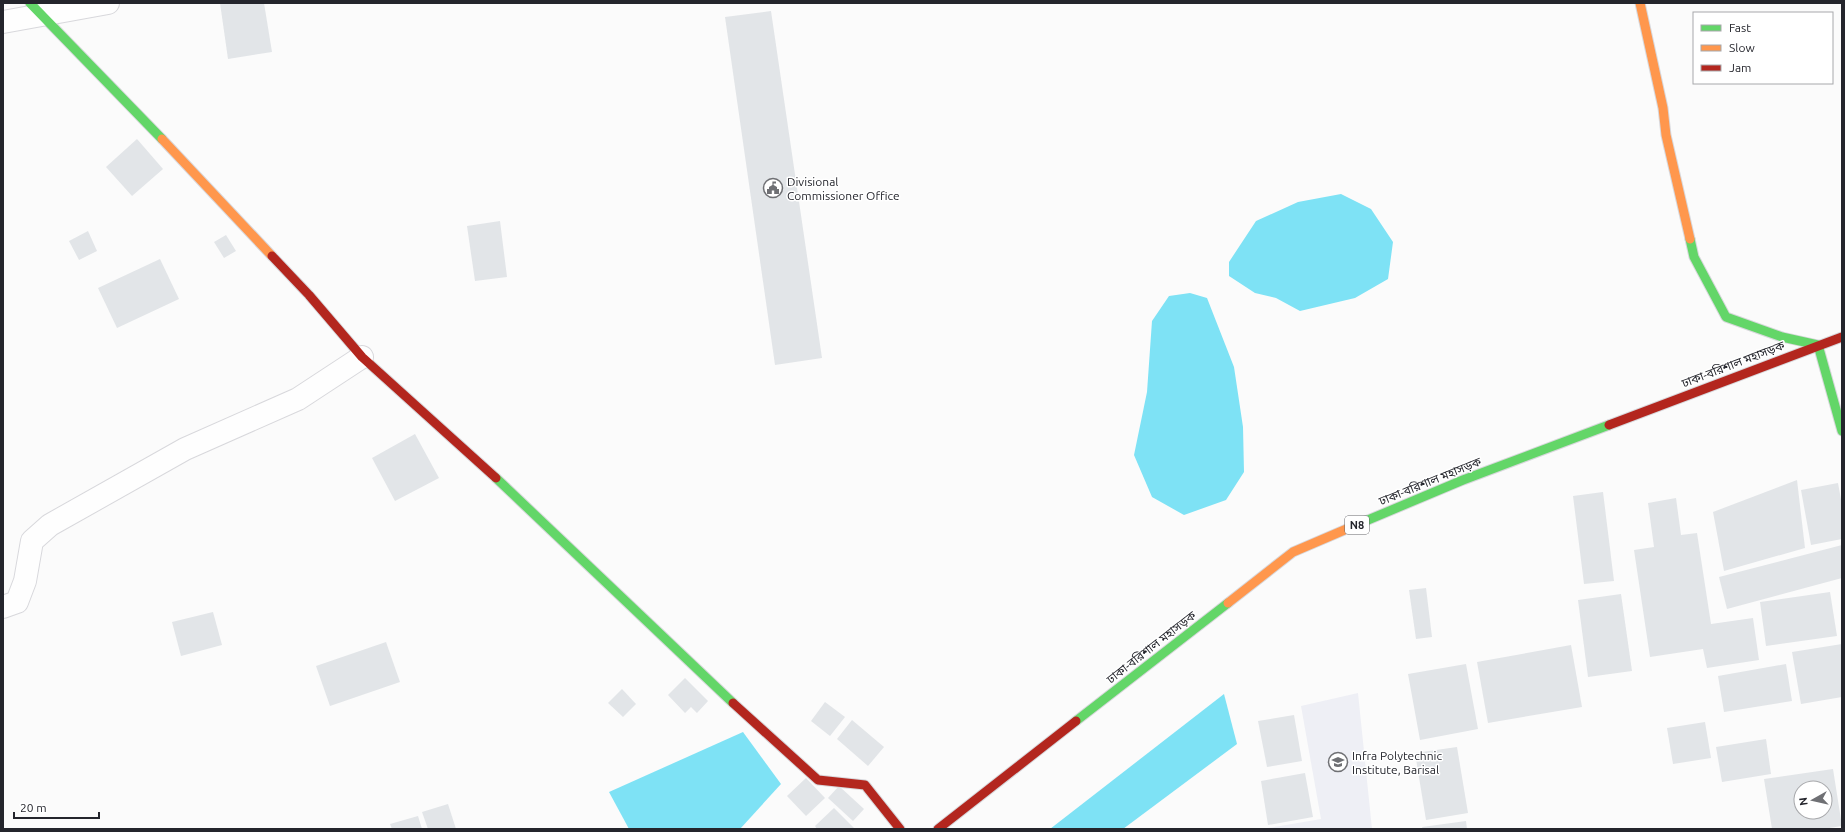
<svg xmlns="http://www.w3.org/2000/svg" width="1845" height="832" viewBox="0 0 1845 832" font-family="Ubuntu,'Noto Sans Bengali',sans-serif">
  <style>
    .built { fill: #eeeff5 }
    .water { fill: #7ee2f5 }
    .building { fill: #e2e5e8; fill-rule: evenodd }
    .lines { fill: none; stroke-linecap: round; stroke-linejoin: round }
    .street-casing { stroke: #d8d8dc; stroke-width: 24 }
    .fast-casing { stroke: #d8d8dc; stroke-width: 11 }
    .slow-casing { stroke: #d8d8dc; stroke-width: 11 }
    .jam-casing { stroke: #d8d8dc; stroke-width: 11 }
    .street { stroke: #fefefe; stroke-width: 22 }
    .fast { stroke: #63d668; stroke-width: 9 }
    .slow { stroke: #ff974d; stroke-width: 9 }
    .jam { stroke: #b3261e; stroke-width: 9 }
    .labels { text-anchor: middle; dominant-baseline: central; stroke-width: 3; stroke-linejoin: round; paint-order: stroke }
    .shield { fill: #fff; stroke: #66666b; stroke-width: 1 }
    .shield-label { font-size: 11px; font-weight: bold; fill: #24252c }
    .poi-label { font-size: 12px; fill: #24252c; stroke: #fff; text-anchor: start }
    .street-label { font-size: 12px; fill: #24252c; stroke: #fff }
  </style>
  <rect width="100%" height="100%" fill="#fbfbfb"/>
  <polygon class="built" points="1358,693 1372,829 1262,829 1321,819 1301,706"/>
  <g class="water">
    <polygon points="1341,194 1371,209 1393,242 1388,279 1355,298 1300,311 1276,298 1255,293 1229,276 1229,262 1256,221 1298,202"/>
    <polygon points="1190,293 1207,298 1234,367 1243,427 1244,472 1226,500 1184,515 1152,497 1134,455 1147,392 1152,321 1169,296"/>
    <polygon points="1224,694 1237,744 1123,829 1050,829"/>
    <polygon points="743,732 781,784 740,829 629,829 609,792"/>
  </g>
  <g class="building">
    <polygon points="220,3 264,3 272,52 228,59"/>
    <polygon points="771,11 822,358 775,365 725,17"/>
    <polygon points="137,139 163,169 132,196 106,167"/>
    <polygon points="500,221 507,277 475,281 467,226"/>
    <polygon points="88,231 97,251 79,260 69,241"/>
    <polygon points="226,235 236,251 224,258 214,242"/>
    <polygon points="160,259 179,299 117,328 98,288"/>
    <polygon points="415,434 439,478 395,501 372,458"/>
    <polygon points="1797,480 1805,548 1724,571 1713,512"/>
    <polygon points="1838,483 1842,505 1842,539 1811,545 1801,490"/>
    <polygon points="1603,492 1614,581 1584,584 1573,496"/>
    <polygon points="1676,498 1681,535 1697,533 1711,624 1753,618 1759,660 1707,668 1703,649 1650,657 1634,550 1654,547 1648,503"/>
    <polygon points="1842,545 1842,578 1727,609 1719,577"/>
    <polygon points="1426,588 1432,637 1416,639 1409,590"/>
    <polygon points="1830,592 1837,636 1766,646 1760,602"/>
    <polygon points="1621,594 1632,671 1588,677 1578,600"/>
    <polygon points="213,612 222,645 181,656 172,622"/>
    <polygon points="386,642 400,682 330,706 316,666"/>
    <polygon points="1842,644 1842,697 1801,704 1792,652"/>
    <polygon points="1571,645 1582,707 1488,723 1477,662"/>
    <polygon points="1466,664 1478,729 1420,740 1408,674"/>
    <polygon points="1786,664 1792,701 1724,712 1718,676"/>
    <polygon points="685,678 708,701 697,713 691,707 685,713 668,695"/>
    <polygon points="622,689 636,704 623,717 608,703"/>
    <polygon points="825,702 845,717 830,736 811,721"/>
    <polygon points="1294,715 1302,761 1267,767 1258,721"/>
    <polygon points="852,720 884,747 868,766 837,739"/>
    <polygon points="1705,722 1711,758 1673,764 1667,728"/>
    <polygon points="1766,739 1771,774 1722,782 1716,747"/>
    <polygon points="1457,747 1468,813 1426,820 1415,753"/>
    <path d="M 1833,769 L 1842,826 L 1823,829 L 1772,829 L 1764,779 ZM 1801,788 L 1825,788 L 1825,812 L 1801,812 Z"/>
    <polygon points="1305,773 1313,817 1268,825 1261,781"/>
    <polygon points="806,778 825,798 806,816 787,796"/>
    <polygon points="839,786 864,809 853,821 828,798"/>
    <polygon points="448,804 456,829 428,829 422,812"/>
    <polygon points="834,808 855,829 817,829 815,826"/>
    <polygon points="418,816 422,829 392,829 390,824"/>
    <polygon points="1466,821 1467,829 1423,829 1422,827"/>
  </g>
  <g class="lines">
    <defs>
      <g id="street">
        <polyline points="3,22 108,3"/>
        <polyline points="3,607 17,602 25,581 32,541 50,525 185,449 298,399 362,357"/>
      </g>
      <g id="fast">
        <polyline points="30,3 162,139"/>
        <polyline points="1690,239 1694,257 1726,317 1782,337 1818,345 1842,431"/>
        <polyline points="496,478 733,703"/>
        <polyline points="1356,525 1463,480 1609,425"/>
        <polyline points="1076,721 1228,603"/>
      </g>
      <g id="slow">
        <polyline points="1640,3 1663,108 1666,135 1690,239"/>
        <polyline points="162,139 272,256"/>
        <polyline points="1228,603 1293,552 1356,525"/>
      </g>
      <g id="jam">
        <polyline points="272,256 309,295 362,357 496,478"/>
        <polyline points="1609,425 1842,337"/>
        <polyline points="733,703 818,780 865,785 900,829"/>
        <polyline points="938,829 1076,721"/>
      </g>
    </defs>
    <use href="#street" class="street-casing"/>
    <use href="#fast" class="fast-casing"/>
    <use href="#slow" class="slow-casing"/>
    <use href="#jam" class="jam-casing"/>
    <use href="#street" class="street"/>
    <use href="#fast" class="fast"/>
    <use href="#slow" class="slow"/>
    <use href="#jam" class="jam"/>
  </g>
  <defs>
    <symbol id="civic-ring" viewBox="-11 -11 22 22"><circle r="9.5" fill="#fff" stroke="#6f7074" stroke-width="1.5"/><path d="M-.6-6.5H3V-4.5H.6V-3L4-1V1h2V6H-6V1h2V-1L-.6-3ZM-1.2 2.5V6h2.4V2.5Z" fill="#6f7074"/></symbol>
    <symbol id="university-ring" viewBox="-11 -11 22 22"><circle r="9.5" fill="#fff" stroke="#6f7074" stroke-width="1.5"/><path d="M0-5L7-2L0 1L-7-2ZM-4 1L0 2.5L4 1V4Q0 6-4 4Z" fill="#6f7074"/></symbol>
  </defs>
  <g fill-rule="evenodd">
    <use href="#civic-ring" x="762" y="177" width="22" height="22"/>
    <use href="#university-ring" x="1327" y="751" width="22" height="22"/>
  </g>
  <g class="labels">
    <rect class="shield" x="1345" y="516" width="24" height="18" rx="3"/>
    <g class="shield-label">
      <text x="1357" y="525">N8</text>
    </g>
    <g class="poi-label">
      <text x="787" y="181">Divisional<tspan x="787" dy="14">Commissioner Office</tspan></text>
      <text x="1352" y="755">Infra Polytechnic<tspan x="1352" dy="14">Institute, Barisal</tspan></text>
    </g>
    <g class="street-label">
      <text transform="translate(1733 364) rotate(-21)">ঢাকা-বরিশাল মহাসড়ক</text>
      <text transform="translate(1430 481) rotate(-22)">ঢাকা-বরিশাল মহাসড়ক</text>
      <text transform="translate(1151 647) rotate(-38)">ঢাকা-বরিশাল মহাসড়ক</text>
    </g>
  </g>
  <rect width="1845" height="832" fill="none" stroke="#24252c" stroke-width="8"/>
  <rect x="1693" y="12" width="140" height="72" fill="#ffffff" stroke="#a7a8ab"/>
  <rect x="1701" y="25" width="20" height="6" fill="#63d668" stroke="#a7a8ab"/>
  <text x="1729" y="32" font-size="12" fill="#24252c">Fast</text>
  <rect x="1701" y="45" width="20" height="6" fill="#ff974d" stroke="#a7a8ab"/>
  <text x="1729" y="52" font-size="12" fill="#24252c">Slow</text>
  <rect x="1701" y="65" width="20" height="6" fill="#b3261e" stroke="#a7a8ab"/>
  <text x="1729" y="72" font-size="12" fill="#24252c">Jam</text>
  <g transform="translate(1813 800) rotate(262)"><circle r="19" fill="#ffffff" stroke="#a7a8ab"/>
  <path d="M0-3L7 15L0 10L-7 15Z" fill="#6f7074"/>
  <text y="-6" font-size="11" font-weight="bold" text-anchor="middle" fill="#24252c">N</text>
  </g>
  <path d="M14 812v6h85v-6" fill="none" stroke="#24252c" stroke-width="2"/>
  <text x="20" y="812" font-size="12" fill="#24252c" stroke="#ffffff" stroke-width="3" paint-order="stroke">20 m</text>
</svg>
